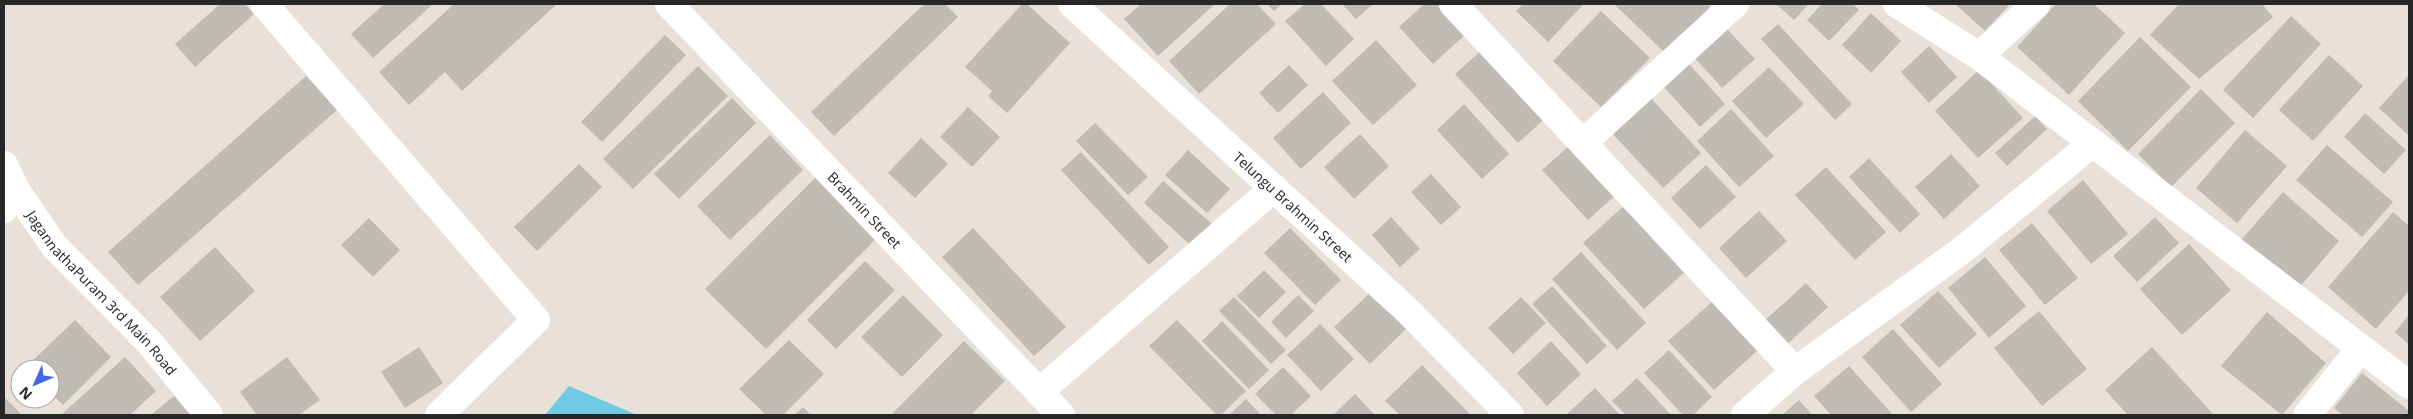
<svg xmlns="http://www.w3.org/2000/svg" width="2413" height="419" viewBox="0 0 2413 419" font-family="'Open Sans',sans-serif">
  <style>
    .water { fill: #70cae6 }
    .building { fill: #c1bbb5 }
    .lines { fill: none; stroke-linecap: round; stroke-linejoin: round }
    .street { stroke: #fff; stroke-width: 28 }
    .secondary { stroke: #fff; stroke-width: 28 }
    .labels { text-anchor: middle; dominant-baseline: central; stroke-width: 5; stroke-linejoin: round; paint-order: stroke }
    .street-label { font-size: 14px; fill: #272727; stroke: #fff }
  </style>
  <rect width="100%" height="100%" fill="#e9e1d8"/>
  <polygon class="water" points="569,386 637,415 545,415"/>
  <g class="building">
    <polygon points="220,4 245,4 254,14 195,67 175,44"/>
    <polygon points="384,4 433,4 373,58 351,34"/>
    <polygon points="454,4 557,4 462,91 445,72 409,105 379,72"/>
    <polygon points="924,4 945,4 958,17 834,136 811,112"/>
    <polygon points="1022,4 1027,4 1070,43 1007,113 988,96 992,91 965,67"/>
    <polygon points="1141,4 1215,4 1158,56 1124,19"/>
    <polygon points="1230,4 1257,4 1276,24 1199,94 1169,61"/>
    <polygon points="1267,4 1282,4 1274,11"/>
    <polygon points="1305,4 1321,4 1354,39 1326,66 1285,21"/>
    <polygon points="1342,4 1373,4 1356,19"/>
    <polygon points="1424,4 1438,4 1466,34 1433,64 1399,27"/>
    <polygon points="1523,4 1584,4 1548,42 1516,11"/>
    <polygon points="1614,4 1706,4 1710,7 1665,53"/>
    <polygon points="1776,4 1809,4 1794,20"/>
    <polygon points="1822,4 1853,4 1859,10 1829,41 1807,20"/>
    <polygon points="1955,4 2010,4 1985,31"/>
    <polygon points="2056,4 2094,4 2125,33 2069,95 2017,47"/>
    <polygon points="2179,4 2262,4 2273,17 2199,79 2150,35"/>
    <polygon points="1601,11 1650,58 1601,107 1553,61"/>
    <polygon points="1871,13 1901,41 1871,73 1842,45"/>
    <polygon points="2291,16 2321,44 2253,118 2223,90"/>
    <polygon points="1778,24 1852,104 1835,120 1761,39"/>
    <polygon points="1725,27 1755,59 1722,88 1693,56"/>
    <polygon points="665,35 686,55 602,142 581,122"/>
    <polygon points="2140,37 2191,87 2128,151 2078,101"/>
    <polygon points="1376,40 1417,85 1373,125 1332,81"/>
    <polygon points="1929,46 1957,77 1929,103 1901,72"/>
    <polygon points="1485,47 1548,116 1518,143 1455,74"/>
    <polygon points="2329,55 2363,86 2313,141 2279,110"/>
    <polygon points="1689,64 1725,104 1700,127 1664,87"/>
    <polygon points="1289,65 1308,85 1278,113 1259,93"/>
    <polygon points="698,66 728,96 633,189 603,159"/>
    <polygon points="1769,67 1804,104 1766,138 1732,101"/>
    <polygon points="1979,70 2023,118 1978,158 1935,111"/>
    <polygon points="2409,75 2409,134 2408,135 2379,108"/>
    <polygon points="306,76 337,110 138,285 108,252"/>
    <polygon points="2201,89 2235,123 2171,187 2138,154"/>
    <polygon points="1323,92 1351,123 1301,169 1273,138"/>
    <polygon points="1649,96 1701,153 1663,188 1610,131"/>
    <polygon points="732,98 756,123 679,199 654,174"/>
    <polygon points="1464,104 1509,154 1482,179 1437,130"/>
    <polygon points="968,107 1000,137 972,167 940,137"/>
    <polygon points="1731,109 1774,156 1739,187 1697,141"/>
    <polygon points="2365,113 2406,150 2384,174 2344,137"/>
    <polygon points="2035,116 2047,129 2007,166 1995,153"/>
    <polygon points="1095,123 1148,177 1128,195 1076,141"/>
    <polygon points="2245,130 2287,166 2237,223 2196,188"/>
    <polygon points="1360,134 1389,166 1354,199 1324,167"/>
    <polygon points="770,135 803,170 730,240 697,206"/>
    <polygon points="921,138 948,164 915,198 888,173"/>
    <polygon points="1576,140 1621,190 1588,220 1542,170"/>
    <polygon points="2327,145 2393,202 2362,237 2296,180"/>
    <polygon points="1188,150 1230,189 1207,213 1165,175"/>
    <polygon points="1081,152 1169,247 1149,265 1061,170"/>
    <polygon points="1951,154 1980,186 1944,219 1915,187"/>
    <polygon points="1869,158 1920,214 1900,233 1849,177"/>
    <polygon points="579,164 602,187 537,251 514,227"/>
    <polygon points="1706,165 1736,197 1700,229 1671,198"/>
    <polygon points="1826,167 1886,232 1855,260 1795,195"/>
    <polygon points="1431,174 1461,207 1441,225 1411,192"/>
    <polygon points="817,176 878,237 766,349 705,289"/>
    <polygon points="2083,180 2128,234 2091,264 2047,211"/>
    <polygon points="1163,181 1214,226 1194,248 1144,203"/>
    <polygon points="2283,192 2339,241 2298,289 2241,240"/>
    <polygon points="1628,202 1689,268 1644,309 1583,243"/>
    <polygon points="1759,211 1787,241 1746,278 1719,248"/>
    <polygon points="2393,212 2409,226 2409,291 2376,329 2328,287"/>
    <polygon points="1391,217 1420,249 1400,267 1372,235"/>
    <polygon points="2155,217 2179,243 2137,282 2113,256"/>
    <polygon points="369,218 400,250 373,277 341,245"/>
    <polygon points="2032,223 2078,278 2045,305 1999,250"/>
    <polygon points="973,228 1066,327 1034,356 942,257"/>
    <polygon points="1290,228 1341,280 1315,305 1264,253"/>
    <polygon points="2189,244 2231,290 2182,335 2140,289"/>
    <polygon points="215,247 255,291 200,341 160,297"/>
    <polygon points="1581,252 1646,323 1617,350 1552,279"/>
    <polygon points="1985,257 2026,306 1989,338 1948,288"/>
    <polygon points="865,261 895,290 836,349 807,320"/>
    <polygon points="1264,270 1286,292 1259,318 1237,296"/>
    <polygon points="1806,283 1828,307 1785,346 1763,322"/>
    <polygon points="1552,286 1607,346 1587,364 1532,304"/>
    <polygon points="1938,291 1977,334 1939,368 1900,325"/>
    <polygon points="1371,292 1406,329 1370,364 1334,327"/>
    <polygon points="903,295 943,335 902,377 861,337"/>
    <polygon points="1298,295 1314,311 1286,338 1271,322"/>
    <polygon points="1234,297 1286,350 1271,364 1219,311"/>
    <polygon points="1521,297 1546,323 1513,354 1488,328"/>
    <polygon points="1713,301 1758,350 1714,390 1668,341"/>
    <polygon points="2039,311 2087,369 2042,406 1994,348"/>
    <polygon points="2267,312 2326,363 2282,415 2221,366"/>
    <polygon points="2409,315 2409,345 2395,332"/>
    <polygon points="75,320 111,357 63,405 50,392 50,369 26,367"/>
    <polygon points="1177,320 1246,391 1221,415 1217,415 1149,346"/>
    <polygon points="1222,321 1269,370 1249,389 1202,341"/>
    <polygon points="1320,324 1354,359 1321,391 1287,355"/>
    <polygon points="1893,329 1942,384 1911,412 1862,357"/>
    <polygon points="789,340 824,374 783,415 766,415 739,389"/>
    <polygon points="964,341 1005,381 971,415 891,415"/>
    <polygon points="1551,341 1581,374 1547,406 1517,373"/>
    <polygon points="419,347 443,383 405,408 381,372"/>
    <polygon points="2152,347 2214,415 2128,415 2105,390"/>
    <polygon points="1669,350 1712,397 1693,415 1683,415 1644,373"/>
    <polygon points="125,357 156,391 130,415 61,415"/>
    <polygon points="287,357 320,400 299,415 257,415 240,392"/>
    <polygon points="1422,365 1469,413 1467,415 1400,415 1385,401"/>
    <polygon points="1849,366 1893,415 1831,415 1814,396"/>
    <polygon points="1283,367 1311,396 1291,415 1276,415 1255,394"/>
    <polygon points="2362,373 2409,411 2409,415 2343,415 2334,408"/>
    <polygon points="1637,378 1671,415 1626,415 1612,401"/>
    <polygon points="1595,388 1620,415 1566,415"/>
    <polygon points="1355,394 1375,415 1333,415"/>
    <polygon points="174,396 190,415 151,415"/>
    <polygon points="4,397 22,415 4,415"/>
    <polygon points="1246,399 1261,415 1229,415"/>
    <polygon points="1799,400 1812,415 1782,415"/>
    <polygon points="803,407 811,415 794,415"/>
  </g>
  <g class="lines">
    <g class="street">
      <polyline points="264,4 536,320 439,415"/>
      <path id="s1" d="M 669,4 L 1061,415"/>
      <path id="s2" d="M 1072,4 L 1409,312 L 1510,415"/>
      <polyline points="1453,4 1795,371"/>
      <polyline points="1897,4 1979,56 2409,385"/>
      <polyline points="1979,56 2036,4"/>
      <polyline points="1584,142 1735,4"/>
      <polyline points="4,209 16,190"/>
      <polyline points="1039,392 1274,188"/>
      <polyline points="1745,415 1795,371 1961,251 2093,143"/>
      <polyline points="2307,415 2360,349"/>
    </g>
    <path class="secondary" id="s3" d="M 4,165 L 16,190 L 54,246 L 149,342 L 209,415"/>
  </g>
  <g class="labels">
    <g class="street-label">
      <text stroke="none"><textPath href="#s2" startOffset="300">Telungu Brahmin Street</textPath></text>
      <text stroke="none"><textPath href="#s1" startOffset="284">Brahmin Street</textPath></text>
      <text stroke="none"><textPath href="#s3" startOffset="162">JagannathaPuram 3rd Main Road</textPath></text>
    </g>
  </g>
  <rect width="2413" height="419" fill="none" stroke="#272727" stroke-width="10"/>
  <g transform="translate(35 384) rotate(225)"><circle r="24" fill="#ffffff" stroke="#a9a9a9"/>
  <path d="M0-4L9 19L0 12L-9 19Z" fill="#4066ee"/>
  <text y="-8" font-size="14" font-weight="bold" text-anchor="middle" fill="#272727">N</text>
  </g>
</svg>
